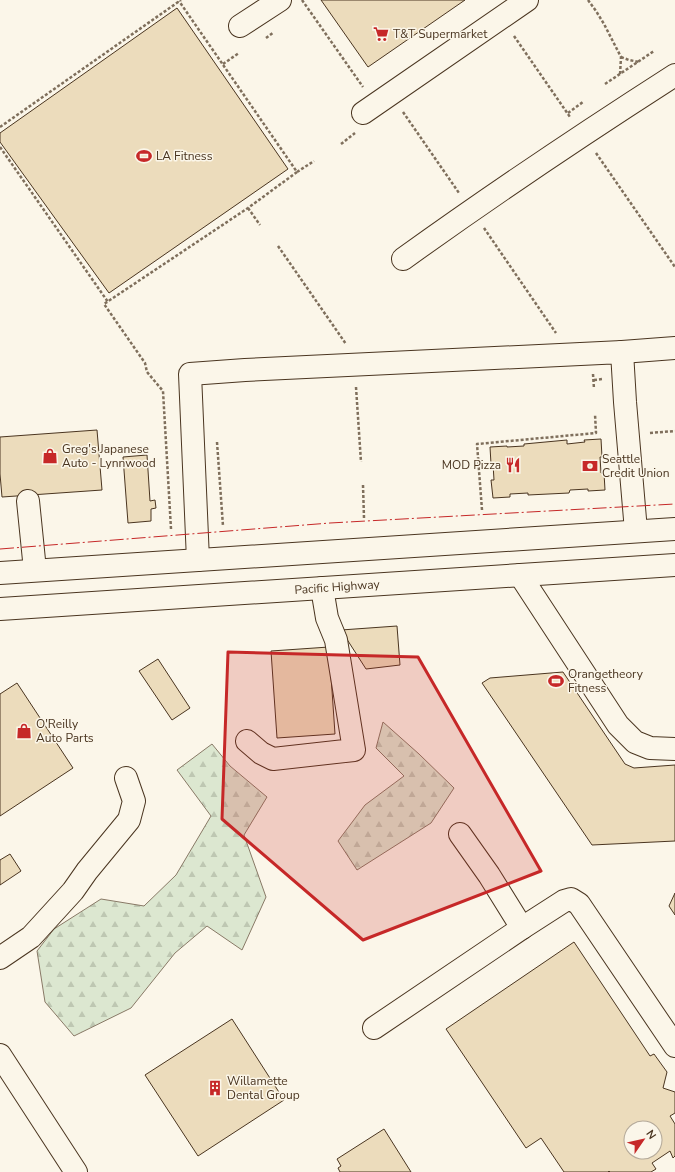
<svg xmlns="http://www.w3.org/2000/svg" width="675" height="1172" viewBox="0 0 675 1172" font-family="'Nunito Sans',sans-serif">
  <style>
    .forest { fill: url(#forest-firs); stroke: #887966 }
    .building { fill: #ecdcbc; stroke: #4a3520; fill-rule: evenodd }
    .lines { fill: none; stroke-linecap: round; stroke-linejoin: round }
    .minor-casing { stroke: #4a3520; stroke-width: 24 }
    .highway-casing { stroke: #4a3520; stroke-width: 24 }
    .path { stroke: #7f6f5c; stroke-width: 2.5; stroke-dasharray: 3 2; stroke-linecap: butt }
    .minor { stroke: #fbf6e9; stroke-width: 22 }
    .highway { stroke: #fbf6e9; stroke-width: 22 }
    .power { stroke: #c62828; stroke-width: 1; stroke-dasharray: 14 3 2 3; stroke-linecap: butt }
    .marked { fill: #c62828; fill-opacity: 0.2; stroke: #c62828; stroke-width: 3; stroke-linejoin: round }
    .labels { text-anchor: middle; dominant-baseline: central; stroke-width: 3; stroke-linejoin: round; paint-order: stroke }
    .poi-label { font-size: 12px; fill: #4a3520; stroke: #fbf6e9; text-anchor: start }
    .street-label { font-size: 12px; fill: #4a3520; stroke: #fbf6e9 }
  </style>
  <defs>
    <pattern id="forest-firs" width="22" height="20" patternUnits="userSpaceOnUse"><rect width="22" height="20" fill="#dce7d0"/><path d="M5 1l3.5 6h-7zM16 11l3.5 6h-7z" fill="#bec7b2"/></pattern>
  </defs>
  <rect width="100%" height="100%" fill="#fbf6e9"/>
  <g class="forest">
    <polygon points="383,722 419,754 454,788 431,823 357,870 338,841 365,805 404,776 376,748"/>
    <polygon points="212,744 230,766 267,797 244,835 266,897 242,950 207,926 175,953 131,1008 74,1036 45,1002 37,951 54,929 101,899 144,906 176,875 211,816 177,770"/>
  </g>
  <g class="building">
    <polygon points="321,0 465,0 368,67"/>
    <polygon points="177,8 288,169 109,293 0,142 0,133"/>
    <polygon points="97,430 102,490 2,497 0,474 0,437"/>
    <polygon points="601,439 602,457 600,457 601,473 604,473 605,490 588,491 588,489 570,490 569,493 528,495 528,493 510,494 510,497 493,498 491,480 494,480 493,464 491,464 490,447 507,446 507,447 524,446 524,444 567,440 567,444 585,442 584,440"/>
    <polygon points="147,455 150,501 155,500 156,508 151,509 151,521 128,523 123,457"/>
    <polygon points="397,626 400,665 366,669 341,630"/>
    <polygon points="329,647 335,734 277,738 271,651"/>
    <polygon points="158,659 190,708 172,720 139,671"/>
    <polygon points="563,672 625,764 634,768 675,765 675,841 592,845 482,683 490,678"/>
    <polygon points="17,683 73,768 0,816 0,694"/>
    <polygon points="10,854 21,871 0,885 0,860"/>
    <polygon points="675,893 675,915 669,906"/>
    <path d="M 574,942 L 650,1056 L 654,1054 L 667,1072 L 663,1088 L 675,1092 L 675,1113 L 670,1116 L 675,1124 L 675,1156 L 673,1158 L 670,1151 L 652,1163 L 656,1169 L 651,1172 L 610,1172 L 609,1171 L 608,1172 L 564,1172 L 541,1138 L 526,1148 L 446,1029 ZM 631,1128 L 655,1128 L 655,1152 L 631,1152 Z"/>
    <polygon points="232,1019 284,1100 198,1156 145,1075"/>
    <polygon points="384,1129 411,1172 340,1172 338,1168 341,1166 337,1159"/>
  </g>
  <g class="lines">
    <defs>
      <g id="minor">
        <polyline points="240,26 280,0"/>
        <polyline points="363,113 527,0"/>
        <path d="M 403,259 C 492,195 583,134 675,75"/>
        <polyline points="622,352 675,348"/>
        <polyline points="28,501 35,570"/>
        <polyline points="198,560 190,374 245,370 622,352 625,402 636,531"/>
        <polyline points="520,575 618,725 635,742 650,748 675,749"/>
        <polyline points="247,741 261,753 273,759 354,750 336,640 327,618 322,588"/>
        <polyline points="460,834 489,875 522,928"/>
        <polyline points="0,958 31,937 73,891 87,871 129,820 134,801 126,778"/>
        <polyline points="374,1028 522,928 564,901 571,899 579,904 675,1046"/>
        <polyline points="0,1055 76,1172"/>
      </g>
      <g id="highway">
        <polyline points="0,573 675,529"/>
        <polyline points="0,609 675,565"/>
      </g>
    </defs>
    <use href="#minor" class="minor-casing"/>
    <use href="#highway" class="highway-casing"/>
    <g class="path">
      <polyline points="302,0 363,87"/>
      <polyline points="588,0 596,11 604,24 621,57 620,75"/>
      <polyline points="514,36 570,117"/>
      <polyline points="266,38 274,32"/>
      <polyline points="621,57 629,60 639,62"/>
      <polyline points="223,64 239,53"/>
      <polyline points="605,84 654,51"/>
      <polyline points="403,112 459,193"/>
      <polyline points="568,113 583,102"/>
      <polyline points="0,127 181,0"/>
      <polyline points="341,144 355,133"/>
      <polyline points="0,147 108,302"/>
      <polyline points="596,153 675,267"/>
      <polyline points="297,172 314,161"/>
      <polyline points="248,208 260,225"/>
      <polyline points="484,228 556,333"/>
      <polyline points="278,246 346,344"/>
      <polyline points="593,374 594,389"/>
      <polyline points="594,380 603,379"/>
      <polyline points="356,387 361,462"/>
      <polyline points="650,433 675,431"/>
      <polyline points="217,442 223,526"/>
      <polyline points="363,485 364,518"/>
      <polyline points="482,510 477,444 596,433 595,414"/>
      <polyline points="171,529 163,391 147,372 145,363 104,304 248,208 297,172 179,1"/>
    </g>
    <use href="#minor" class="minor"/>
    <use href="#highway" class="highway"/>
    <polyline class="power" points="0,549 330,523 675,504"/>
  </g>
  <path class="marked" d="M 228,652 L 418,657 L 541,871 L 363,940 L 222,819 Z"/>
  <defs>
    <symbol id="supermarket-bare" viewBox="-9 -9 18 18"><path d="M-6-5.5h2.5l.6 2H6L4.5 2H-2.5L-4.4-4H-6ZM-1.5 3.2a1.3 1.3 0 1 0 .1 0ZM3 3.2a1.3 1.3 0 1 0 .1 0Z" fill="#c62828" stroke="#fbf6e9" stroke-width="2.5" paint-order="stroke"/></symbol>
    <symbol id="stadium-bare" viewBox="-9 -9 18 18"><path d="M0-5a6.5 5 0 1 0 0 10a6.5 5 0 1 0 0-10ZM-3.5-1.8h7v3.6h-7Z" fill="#c62828" stroke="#fbf6e9" stroke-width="2.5" paint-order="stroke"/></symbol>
    <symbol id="shop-bare" viewBox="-9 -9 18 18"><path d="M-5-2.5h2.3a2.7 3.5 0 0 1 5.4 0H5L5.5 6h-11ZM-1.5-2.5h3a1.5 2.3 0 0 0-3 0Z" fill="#c62828" stroke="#fbf6e9" stroke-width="2.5" paint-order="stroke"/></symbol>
    <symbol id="restaurant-bare" viewBox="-9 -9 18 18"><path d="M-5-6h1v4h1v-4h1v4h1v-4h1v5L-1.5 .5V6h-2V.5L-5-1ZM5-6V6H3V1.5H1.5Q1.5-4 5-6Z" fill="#c62828" stroke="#fbf6e9" stroke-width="2.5" paint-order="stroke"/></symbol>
    <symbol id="bank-bare" viewBox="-9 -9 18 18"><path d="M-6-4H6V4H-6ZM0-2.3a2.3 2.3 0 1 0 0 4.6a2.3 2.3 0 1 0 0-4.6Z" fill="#c62828" stroke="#fbf6e9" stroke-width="2.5" paint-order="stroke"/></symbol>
    <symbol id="building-bare" viewBox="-9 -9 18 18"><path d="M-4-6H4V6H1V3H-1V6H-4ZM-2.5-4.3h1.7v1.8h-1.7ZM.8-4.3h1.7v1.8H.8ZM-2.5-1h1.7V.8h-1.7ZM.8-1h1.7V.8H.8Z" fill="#c62828" stroke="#fbf6e9" stroke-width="2.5" paint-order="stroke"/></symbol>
  </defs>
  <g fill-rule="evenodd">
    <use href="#supermarket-bare" x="370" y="23" width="22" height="22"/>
    <use href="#stadium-bare" x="133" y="145" width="22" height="22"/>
    <use href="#shop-bare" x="39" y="445" width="22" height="22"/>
    <use href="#restaurant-bare" x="502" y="454" width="22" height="22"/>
    <use href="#bank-bare" x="579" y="455" width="22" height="22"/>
    <use href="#stadium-bare" x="545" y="670" width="22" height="22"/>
    <use href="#shop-bare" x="13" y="720" width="22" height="22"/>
    <use href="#building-bare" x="204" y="1077" width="22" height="22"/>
  </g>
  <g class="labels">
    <g class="poi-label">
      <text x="393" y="34">T&amp;T Supermarket</text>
      <text x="156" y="156">LA Fitness</text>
      <text x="62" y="449">Greg's Japanese<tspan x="62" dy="14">Auto - Lynnwood</tspan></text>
      <text x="602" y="459">Seattle<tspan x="602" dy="14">Credit Union</tspan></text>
      <text x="501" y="465" text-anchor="end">MOD Pizza</text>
      <text x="568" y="674">Orangetheory<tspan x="568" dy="14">Fitness</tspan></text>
      <text x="36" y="724">O'Reilly<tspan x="36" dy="14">Auto Parts</tspan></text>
      <text x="227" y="1081">Willamette<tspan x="227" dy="14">Dental Group</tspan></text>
    </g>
    <g class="street-label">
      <text transform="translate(337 587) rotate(-4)">Pacific Highway</text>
    </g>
  </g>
  <g transform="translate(643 1140) rotate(56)"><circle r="19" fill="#fbf6e9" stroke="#b4a999"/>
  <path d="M0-3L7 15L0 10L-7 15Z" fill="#c62828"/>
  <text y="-6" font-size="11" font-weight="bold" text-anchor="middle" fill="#4a3520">N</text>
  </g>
</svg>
